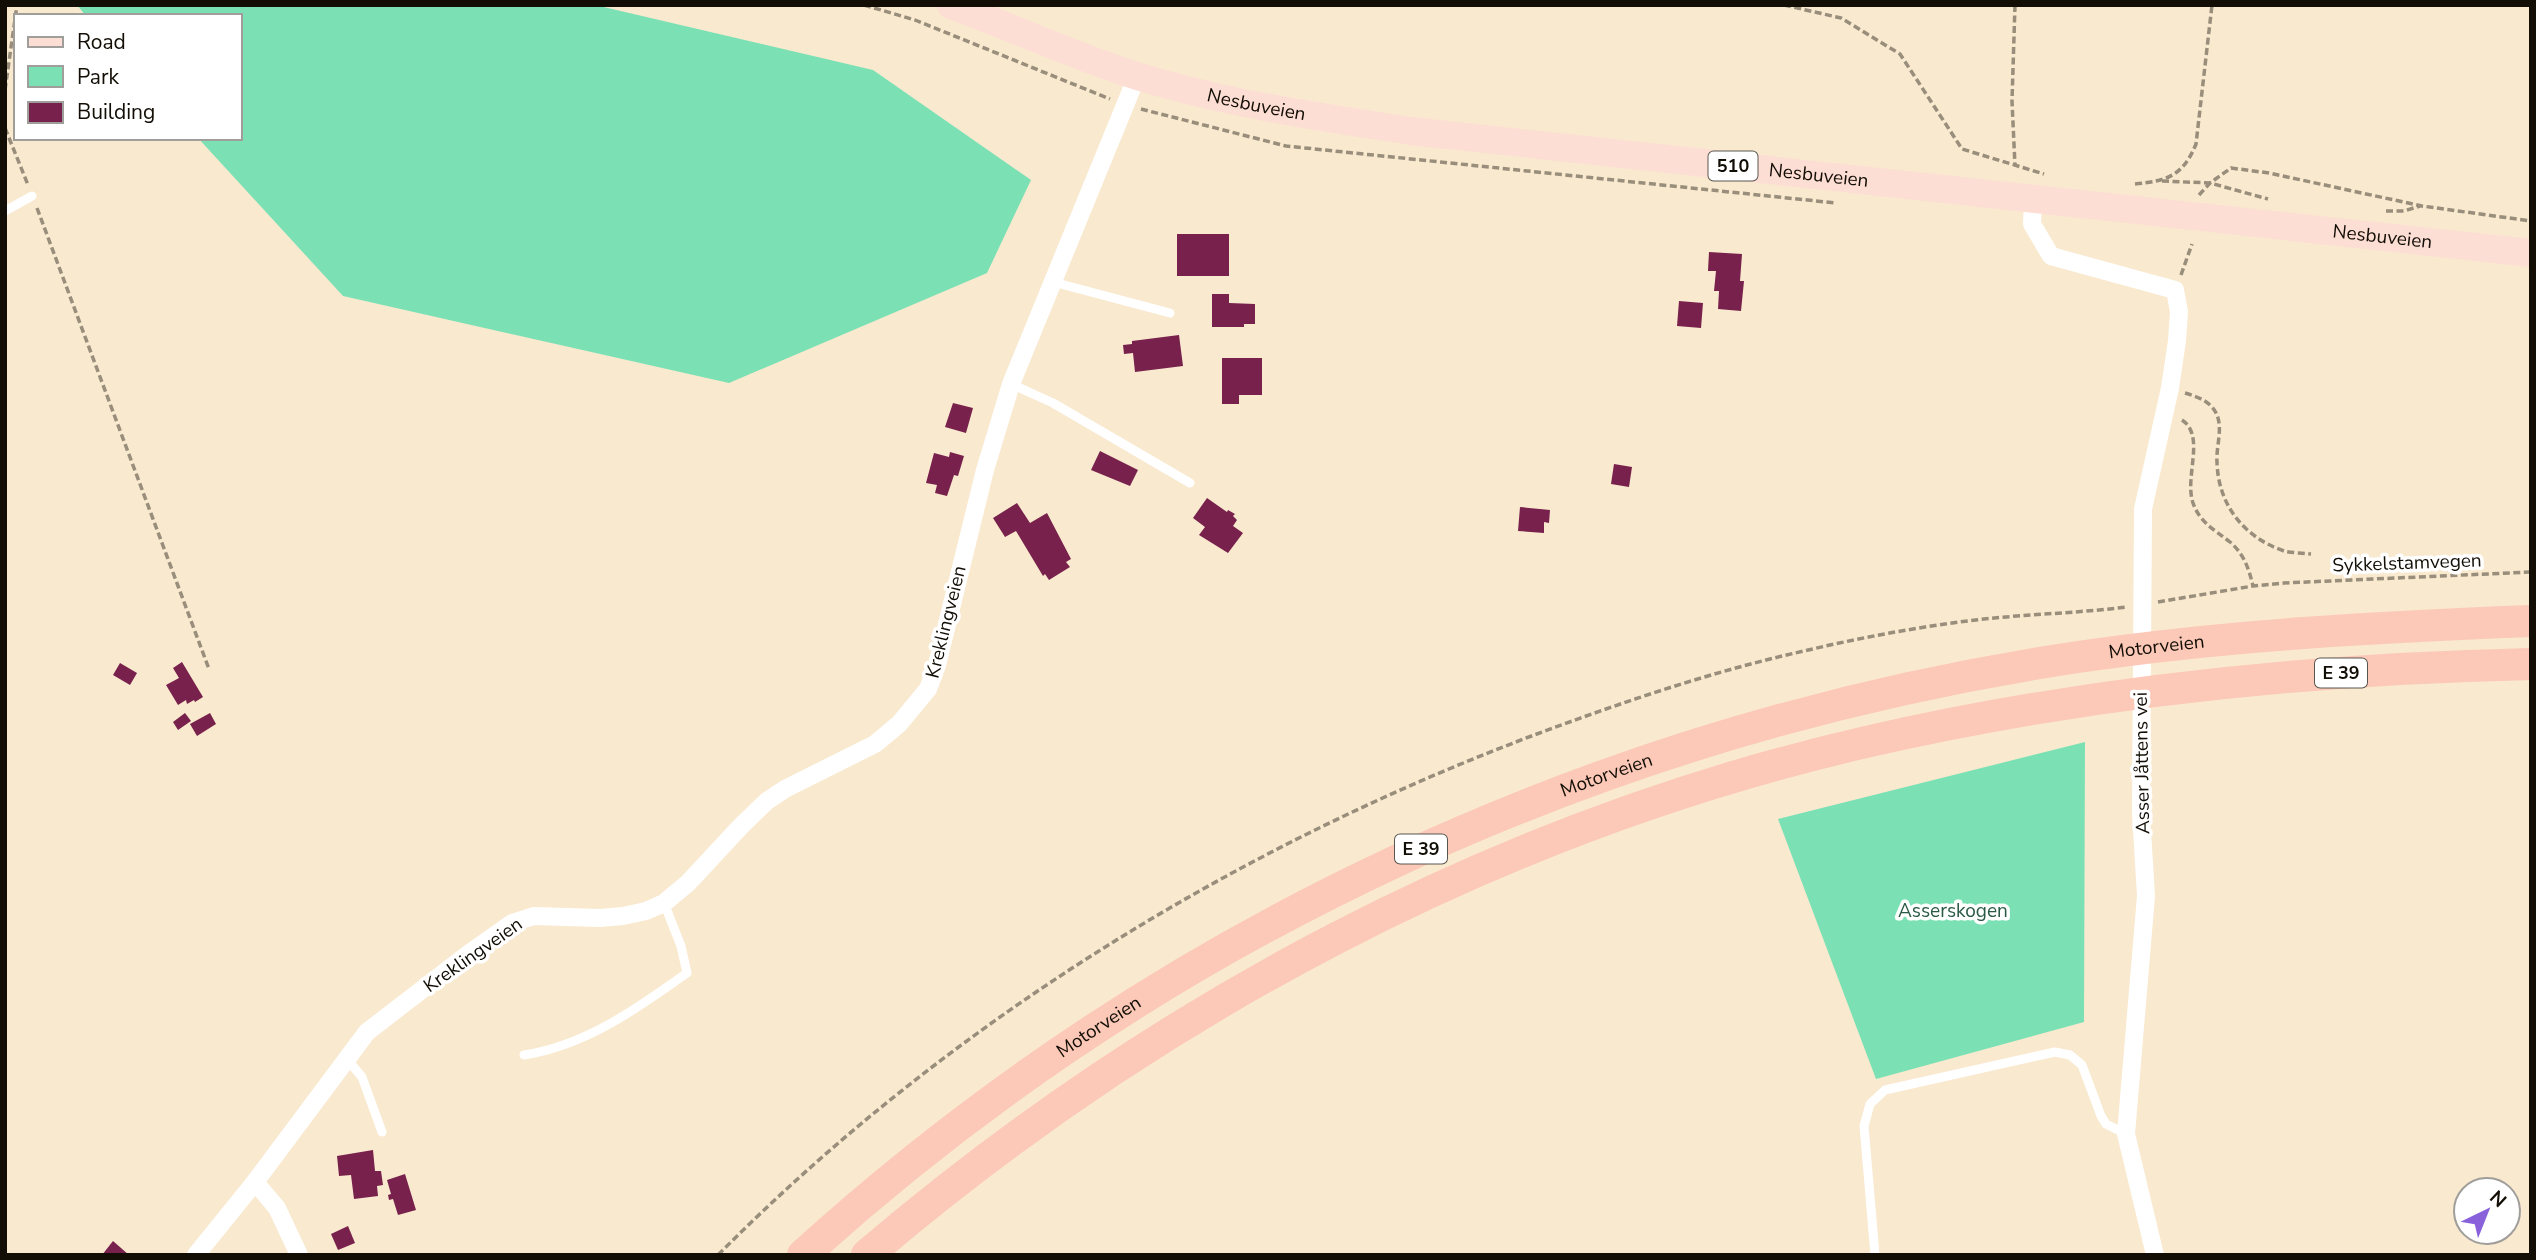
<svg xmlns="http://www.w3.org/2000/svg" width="2536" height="1260" viewBox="0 0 2536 1260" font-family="'Nunito Sans',sans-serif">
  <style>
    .green { fill: #7be1b5 }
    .building { fill: #78214c }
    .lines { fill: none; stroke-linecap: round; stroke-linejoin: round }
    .path { stroke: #998e7b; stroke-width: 3.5; stroke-dasharray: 7 3.5; stroke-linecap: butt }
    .lane { stroke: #fff; stroke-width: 9 }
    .street { stroke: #fff; stroke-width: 18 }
    .primary { stroke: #fdded4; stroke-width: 28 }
    .highway { stroke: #fcc8b7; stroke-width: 32 }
    .labels { text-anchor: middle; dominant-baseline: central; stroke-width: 7; stroke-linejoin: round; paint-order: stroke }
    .shield { fill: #fff; stroke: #595650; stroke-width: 2 }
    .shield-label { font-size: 18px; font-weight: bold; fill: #120d05 }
    .street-label { font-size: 19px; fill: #120d05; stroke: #fff }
    .park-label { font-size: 19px; fill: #2a5a46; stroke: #fff }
  </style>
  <rect width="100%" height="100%" fill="#f9e9cf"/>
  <g class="green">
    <polygon points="77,5 595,5 873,70 1031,180 987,273 729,383 343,296 198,138 240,138 240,16 86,16"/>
    <polygon points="2085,742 2084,1022 1876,1079 1778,819"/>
  </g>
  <g class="building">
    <rect x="1177" y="234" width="52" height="42"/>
    <polygon points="1709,252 1742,254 1740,281 1744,281 1741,311 1718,309 1719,291 1714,291 1716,271 1708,271"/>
    <polygon points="1212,294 1229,294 1229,303 1255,304 1255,324 1244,324 1244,327 1212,327"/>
    <polygon points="1679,301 1703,303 1701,328 1677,326"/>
    <polygon points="1179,335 1183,366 1135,372 1133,353 1124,354 1123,345 1132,344 1132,341"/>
    <polygon points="1222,358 1262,358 1262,395 1239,395 1239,404 1222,404"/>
    <polygon points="953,403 973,408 966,433 945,427"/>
    <polygon points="1100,451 1138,470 1130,486 1091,470"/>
    <polygon points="950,452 964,456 958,476 954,475 947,496 935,493 937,485 926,483 934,453 949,457"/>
    <polygon points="1614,464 1632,467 1629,487 1611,484"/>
    <polygon points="1207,498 1227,512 1228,510 1235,514 1233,516 1237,520 1233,526 1243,533 1228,553 1199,535 1205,527 1193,518"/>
    <polygon points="1017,503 1030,523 1047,513 1071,559 1066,562 1070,567 1049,580 1045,574 1043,576 1016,531 1005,537 993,518"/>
    <polygon points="1520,507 1550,510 1549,523 1544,522 1544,533 1518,531"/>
    <polygon points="182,662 203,697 195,702 194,700 187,704 186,700 178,705 166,685 179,678 173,668"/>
    <polygon points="120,663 137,673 130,685 113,675"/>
    <polygon points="185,713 191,721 178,730 173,722"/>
    <polygon points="210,713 216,724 197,736 190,724"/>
    <polygon points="373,1150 375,1171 381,1171 383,1185 377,1186 378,1196 354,1199 351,1175 339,1176 337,1156"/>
    <polygon points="405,1174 416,1210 398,1215 393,1199 389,1200 388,1195 391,1194 387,1180"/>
    <polygon points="348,1226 355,1243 338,1250 331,1234"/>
    <polygon points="113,1241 129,1255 102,1255"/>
  </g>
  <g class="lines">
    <g class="path">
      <polyline points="864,5 915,20 1110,99"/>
      <polyline points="1784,5 1841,18 1900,54 1962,149 2044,174"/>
      <polyline points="2015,5 2012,101 2015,166"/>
      <polyline points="5,90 17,5"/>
      <polyline points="1141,109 1286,146 1836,203"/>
      <polyline points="5,128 28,185"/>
      <polyline points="2162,181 2210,183 2268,199"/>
      <path d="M 2135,184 C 2167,181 2183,176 2196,144 L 2212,5"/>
      <polyline points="2199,195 2210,183 2231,168 2269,173 2422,206 2531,221"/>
      <polyline points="37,208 209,669"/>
      <polyline points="2386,211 2404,211 2420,206"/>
      <polyline points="2181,275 2192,244"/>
      <path d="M 2185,393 C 2199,397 2214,403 2218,418 C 2222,432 2216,448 2217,462 C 2218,504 2243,537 2284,551 C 2292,553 2302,553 2311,554"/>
      <path d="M 2182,420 C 2206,436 2184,477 2193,503 C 2200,523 2215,530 2230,542 C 2244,554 2249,569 2253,586"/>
      <polyline points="2158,602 2253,586 2284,583 2531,572"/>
      <path d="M 718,1255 C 951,1020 1243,842 1553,728 C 1635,698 1718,670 1804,651 C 1863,637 1923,626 1984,619 C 2031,614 2079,613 2126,607"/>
    </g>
    <g class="lane">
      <polyline points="5,211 32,196"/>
      <polyline points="1053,282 1170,313"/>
      <polyline points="1011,384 1053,403 1190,483"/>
      <path d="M 524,1055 C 585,1046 638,1008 687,973 L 681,946 L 664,903"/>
      <polyline points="346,1058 362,1077 382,1132"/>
      <polyline points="1875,1255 1864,1126 1870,1104 1885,1090 2055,1052 2070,1055 2082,1065 2101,1116 2106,1124 2126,1134"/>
    </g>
    <g class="street">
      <polyline points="2033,200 2032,224 2051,256 2175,290 2179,312 2177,341 2170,388 2143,509 2141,814 2146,896 2126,1134 2155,1255"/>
      <polyline points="255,1182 277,1208 299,1255"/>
      <polyline points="196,1255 255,1182 367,1032 471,952 512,923 534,916 600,918 623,916 646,911 664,903 688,883 741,826 767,801 785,789 875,744 899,724 928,689 937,665 985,470 1011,384 1137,76"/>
    </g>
    <path class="primary" id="s1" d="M 951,5 C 1014,28 1076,57 1140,77 C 1229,104 1320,117 1411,131 L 2531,253"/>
    <g class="highway">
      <path id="s2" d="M 803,1255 C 1160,931 1603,728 2078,657 C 2228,635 2379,627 2531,621"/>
      <path d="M 867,1255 C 1154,1010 1497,827 1866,742 C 2083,692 2308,669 2531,664"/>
    </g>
  </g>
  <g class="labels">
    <g class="shield">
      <rect x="1708.5" y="151.5" width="49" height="29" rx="5"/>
      <rect x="2315" y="658.5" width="52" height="29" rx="5"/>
      <rect x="1395" y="834.5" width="52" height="29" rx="5"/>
    </g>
    <g class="shield-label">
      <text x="1733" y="166">510</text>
      <text x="2341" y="673">E 39</text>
      <text x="1421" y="849">E 39</text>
    </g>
    <g class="street-label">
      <text stroke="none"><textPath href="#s1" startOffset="322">Nesbuveien</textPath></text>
      <text stroke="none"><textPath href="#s1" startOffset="889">Nesbuveien</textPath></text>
      <text stroke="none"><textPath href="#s1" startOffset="1456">Nesbuveien</textPath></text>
      <text transform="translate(2407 563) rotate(-2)">Sykkelstamvegen</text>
      <text transform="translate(946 622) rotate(-76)">Kreklingveien</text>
      <text stroke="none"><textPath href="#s2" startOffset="1508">Motorveien</textPath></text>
      <text transform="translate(2142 763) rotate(-91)">Asser Jåttens vei</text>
      <text stroke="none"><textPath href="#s2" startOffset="942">Motorveien</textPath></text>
      <text transform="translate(473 955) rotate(-35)">Kreklingveien</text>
      <text stroke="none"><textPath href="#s2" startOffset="374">Motorveien</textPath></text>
    </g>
    <g class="park-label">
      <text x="1953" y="911">Asserskogen</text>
    </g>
  </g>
  <rect width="2536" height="1260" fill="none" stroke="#120d05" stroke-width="14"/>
  <rect x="14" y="14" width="228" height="126" fill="#ffffff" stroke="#a09e9b" stroke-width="2"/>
  <rect x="28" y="37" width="35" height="10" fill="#fdded4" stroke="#a09e9b" stroke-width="2"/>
  <text x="77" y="49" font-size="21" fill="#120d05">Road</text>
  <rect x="28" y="66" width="35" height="21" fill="#7be1b5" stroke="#a09e9b" stroke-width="2"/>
  <text x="77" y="84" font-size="21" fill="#120d05">Park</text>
  <rect x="28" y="102" width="35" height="21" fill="#78214c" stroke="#a09e9b" stroke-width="2"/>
  <text x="77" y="119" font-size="21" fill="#120d05">Building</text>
  <g transform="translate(2487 1211) rotate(43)"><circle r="33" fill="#ffffff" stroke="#a09e9b" stroke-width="2"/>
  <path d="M0-5L12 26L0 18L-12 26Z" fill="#8861db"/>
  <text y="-10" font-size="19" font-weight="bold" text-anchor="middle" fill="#120d05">N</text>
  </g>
</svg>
